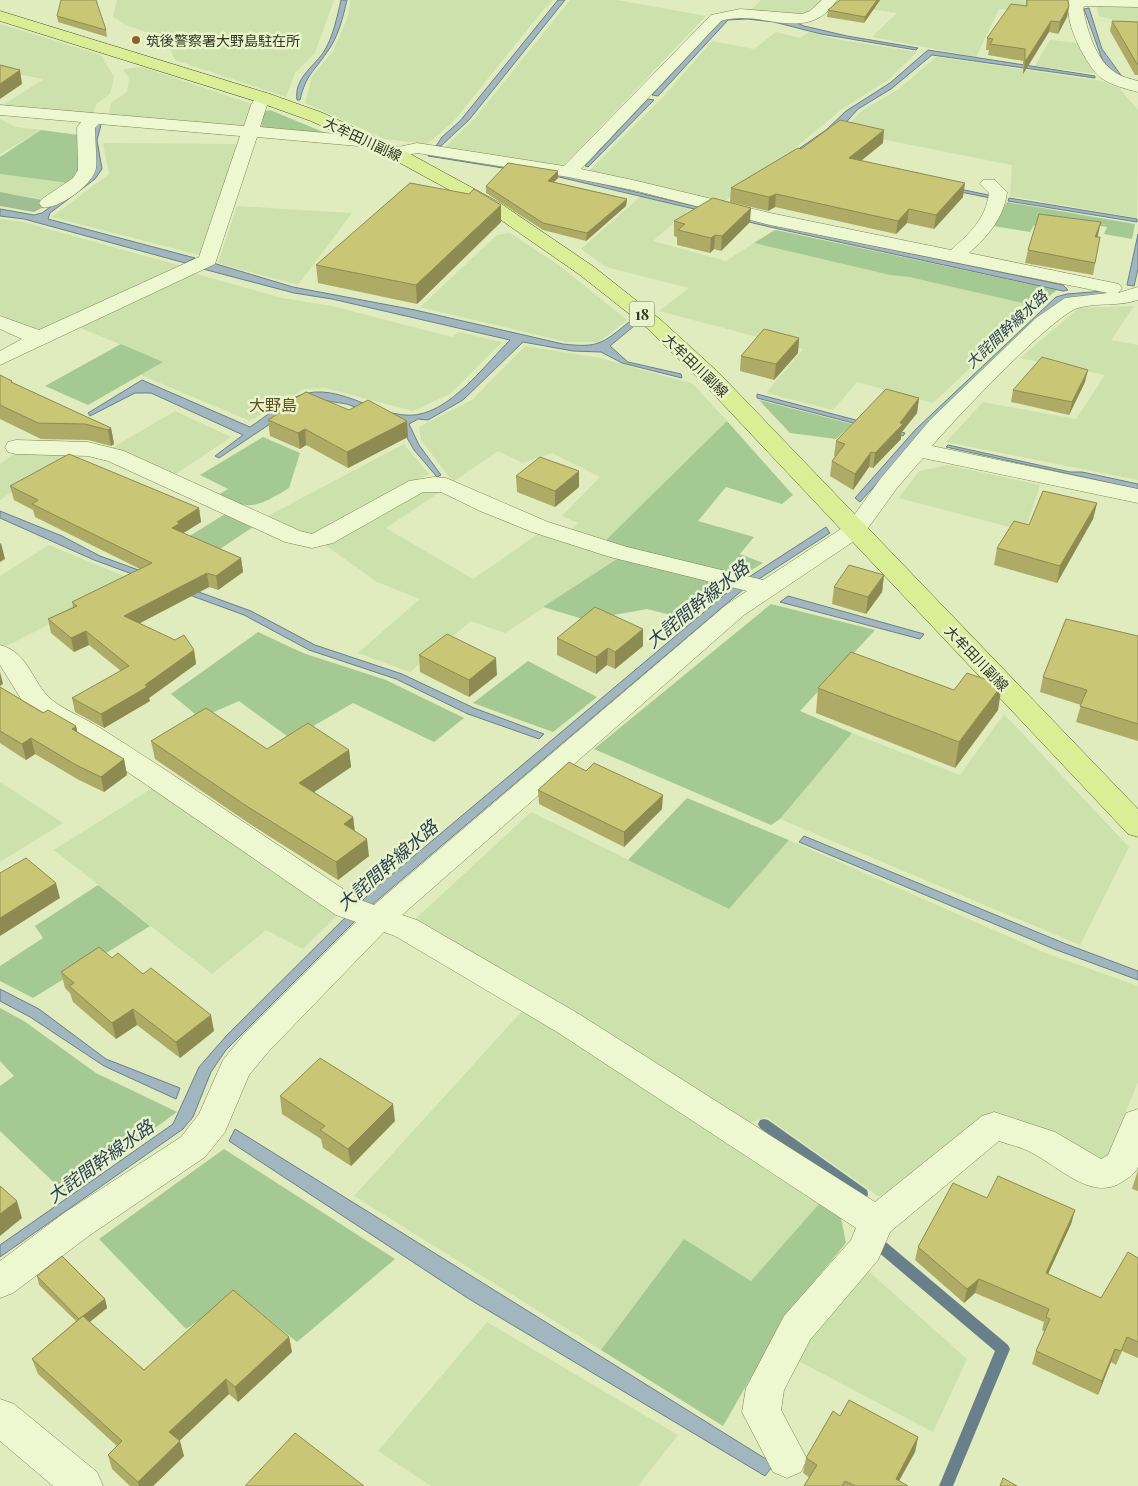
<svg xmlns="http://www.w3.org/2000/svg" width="1138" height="1486" viewBox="0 0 1138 1486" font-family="'Playfair Display','Noto Sans JP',serif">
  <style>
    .farmland { fill: #cce1ac }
    .green { fill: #a5c993 }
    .cemetery { fill: #a0be92 }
    .water { fill: #a1b6be; stroke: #69808b }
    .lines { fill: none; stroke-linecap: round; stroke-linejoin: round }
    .stream { fill: #69808b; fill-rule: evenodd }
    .minor-casing { stroke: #808357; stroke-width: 1 }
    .primary-casing { stroke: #50512c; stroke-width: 1 }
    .minor { fill: #edf7d0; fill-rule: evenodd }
    .primary { fill: #daef95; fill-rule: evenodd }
    .wall { fill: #adab65 }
    .shaded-wall { fill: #8d8b52 }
    .building { fill: #c9c775; stroke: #8d8b52 }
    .poi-dot { fill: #906229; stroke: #e9f4cd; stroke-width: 2 }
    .labels { text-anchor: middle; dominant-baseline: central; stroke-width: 5; stroke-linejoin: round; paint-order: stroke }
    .far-poi-label { font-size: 14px; fill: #32331c; stroke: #e9f4cd; text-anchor: start }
    .far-street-label { font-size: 14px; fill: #32331c; stroke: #e9f4cd }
    .shield { fill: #e9f4cd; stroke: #696d51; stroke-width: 1 }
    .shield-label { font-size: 15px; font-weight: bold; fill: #32331c }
    .far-water-label { font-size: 15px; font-style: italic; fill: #2b3f53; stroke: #e9f4cd }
    .far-quarter-label { font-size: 16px; fill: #5e4f1c; stroke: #e9f4cd }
    .water-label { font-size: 18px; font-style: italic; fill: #2b3f53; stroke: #e9f4cd }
  </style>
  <rect width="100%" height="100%" fill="#e0ecbe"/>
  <g class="farmland">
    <polygon points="117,0 334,0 315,53 295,73 286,97 175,60 166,39 126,25 113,17"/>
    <polygon points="351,0 553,0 543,10 453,122 427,144 385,139 305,103 312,76 333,51 347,19"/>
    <polygon points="570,0 617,0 706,16 562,167 445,147 475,118"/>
    <polygon points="761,0 823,0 809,13 793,16 750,11"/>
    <polygon points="838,0 1017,0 1061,4 1068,12 999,9 976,57 872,37 897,13 835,4"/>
    <polygon points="1097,7 1138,7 1138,26 1099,16"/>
    <polygon points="0,24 101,55 114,77 110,94 97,103 92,115 0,107 44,79 0,71"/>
    <polygon points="776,32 800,38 809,32 835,39 917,52 888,80 842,109 795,148 794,157 722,202 588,172 664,96 712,41 754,49"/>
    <polygon points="1050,40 1078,43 1098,74 1035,66"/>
    <polygon points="936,57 1102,81 1119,88 1138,110 1137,218 1010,196 1012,165 841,131 863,110 899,89"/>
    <polygon points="142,67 252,104 248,125 237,128 108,116 111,103 127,92 129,78 123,69"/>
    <polygon points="0,119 16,127 41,130 0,154"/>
    <polygon points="103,143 240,144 203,256 52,217 109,174"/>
    <polygon points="0,174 68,183 42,199 0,192"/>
    <polygon points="641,196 690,209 653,241 726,261 754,243 890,275 909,277 1036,306 933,403 857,382 833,410 766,393 803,349 659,311 689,288 606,267 581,249"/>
    <polygon points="237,206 352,213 298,285 218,263"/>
    <polygon points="0,219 23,222 181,266 39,331 0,315"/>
    <polygon points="510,233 560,266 627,320 599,342 566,342 420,307 497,235"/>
    <polygon points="193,273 282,298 332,306 452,337 459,332 502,342 450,394 413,411 325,388 304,389 250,421 141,375 162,362 76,326"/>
    <polygon points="1134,306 1111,340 1138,345 1138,480 946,442 983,402 1076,419 1105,375 1020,358 1079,308"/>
    <polygon points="525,346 600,358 693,384 727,421 604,542 570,530 578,523 562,516 600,477 552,453 523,463 498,451 453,482 421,440 419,427 472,400"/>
    <polygon points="175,411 231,437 171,477 112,448"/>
    <polygon points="404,444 429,474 325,533 299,534 264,518"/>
    <polygon points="73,451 0,500 0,464 14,454"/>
    <polygon points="948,465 1040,485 1025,531 899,498 919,471"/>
    <polygon points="423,489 443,490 386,528 473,579 541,532 620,557 505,633 471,621 410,672 358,653 420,599 377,582 325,545"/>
    <polygon points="49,545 136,581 4,647 0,645 0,576"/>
    <polygon points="1004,714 1129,847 1080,945 780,819 852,733 960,775"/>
    <polygon points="0,782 63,823 0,862"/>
    <polygon points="154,787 339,914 303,949 266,930 212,974 54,850"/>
    <polygon points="531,812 729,909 789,840 1048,954 1138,986 1138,1082 1106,1160 992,1113 881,1198 766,1117 746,1124 412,922"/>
    <polygon points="523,1010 819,1204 751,1281 684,1239 601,1350 354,1196"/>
    <polygon points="866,1269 967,1359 933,1432 793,1358"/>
    <polygon points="487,1322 678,1435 638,1486 431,1486 378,1451"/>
  </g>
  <g class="green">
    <polygon points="270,110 328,134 261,131 263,112"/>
    <polygon points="41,130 79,135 80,171 68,183 0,174 0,157"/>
    <polygon points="1007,202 1135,224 1132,239 1104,234 1107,227 1079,223 1053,228 1034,225 1030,232 993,226"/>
    <polygon points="775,230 776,230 1057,290 1036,306 909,277 890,275 754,243"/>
    <polygon points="121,344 163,362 88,405 45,386"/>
    <polygon points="759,400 852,424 836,439 790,433"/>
    <polygon points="727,421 793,495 782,504 726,487 698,521 754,537 740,554 763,563 740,577 604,542"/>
    <path d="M 263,437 L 300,453 L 289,488 C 257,507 252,511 216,496 L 228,489 L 200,475 Z"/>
    <polygon points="225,514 253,527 217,551 188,537"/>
    <polygon points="620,557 727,586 687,619 647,609 586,620 543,607"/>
    <polygon points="771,604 875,630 800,711 852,733 780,819 771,825 594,749"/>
    <polygon points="258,632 303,653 386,680 464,718 434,742 353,703 291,739 239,701 200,718 171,694"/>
    <polygon points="528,661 597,697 553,732 473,703"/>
    <polygon points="687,798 789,840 729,909 628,860"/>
    <polygon points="98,885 150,926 33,998 0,981 0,966 43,938 35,926"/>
    <polygon points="0,1008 24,1021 96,1073 177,1112 65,1193 0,1131 0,1086 14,1076 0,1061"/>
    <polygon points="224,1149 395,1259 297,1342 238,1295 186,1329 99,1239"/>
    <polygon points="819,1204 841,1218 846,1243 788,1313 723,1426 601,1350 684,1239 751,1281"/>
  </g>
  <polygon class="cemetery" points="0,192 53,202 34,212 0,206"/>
  <g class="water">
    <path d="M 341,0 L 347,0 C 343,17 338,38 327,52 C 314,72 306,74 300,100 L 297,100 C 294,79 312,68 323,53 C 333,38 337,17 341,0 Z"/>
    <polygon points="558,0 565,0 469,120 441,146 436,146 442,137 460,121"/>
    <polygon points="1089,8 1102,49 1123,78 1117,78 1102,59 1084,9"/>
    <polygon points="737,16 795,22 804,26 847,36 918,48 916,50 821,34 774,22 747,19 728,20 658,96 652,95 723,19"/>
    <polygon points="928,50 1095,76 1095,78 932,55 891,89 858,109 814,158 988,195 990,198 839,167 800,153 800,148 826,130 846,111 890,83"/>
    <polygon points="648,99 654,100 588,167 585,166"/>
    <polygon points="97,121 102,121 97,140 102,169 95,179 50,213 48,219 195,258 185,263 24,219 0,216 0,209 34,215 42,213 89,179 92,137"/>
    <polygon points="429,154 577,178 773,225 1063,285 1068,290 1063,291 770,227 559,177 428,156"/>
    <polygon points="1009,198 1137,219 1137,222 1008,201"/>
    <polygon points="1138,234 1138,269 1134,286 1127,285"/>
    <path d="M 213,263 L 293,287 L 415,310 L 563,344 C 598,348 602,344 629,322 L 634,326 L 610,346 L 628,362 L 681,374 L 682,378 L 622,363 L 601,352 L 573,351 L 523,342 L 463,400 L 428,420 L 418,419 L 409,424 L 419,445 L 441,475 L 437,477 L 414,450 L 399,424 L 347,404 L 321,400 L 303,402 L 219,458 L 215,456 L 243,435 L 151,393 L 135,393 L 90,416 L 88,413 L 142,380 L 250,427 C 265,417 282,403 298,396 C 341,378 384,426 424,413 C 456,404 487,363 510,340 L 332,299 L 294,293 L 203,269 Z"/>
    <polygon points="1104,291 1105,295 1065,299 924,432 860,502 855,498 916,429 1056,297 1067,294"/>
    <polygon points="757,394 905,433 903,436 757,398"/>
    <polygon points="948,445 1070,472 1082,472 1138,484 1138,489 946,447"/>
    <polygon points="0,511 62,536 100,556 251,611 315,645 402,674 474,708 544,734 539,739 468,714 396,679 309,650 244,615 94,560 0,518"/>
    <polygon points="826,527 830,533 745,588 367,909 226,1050 211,1072 193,1117 183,1129 0,1257 0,1245 173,1124 199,1067 227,1035 370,893 735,586"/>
    <polygon points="788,596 924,634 920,639 780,602"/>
    <polygon points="804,836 1066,944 1138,971 1138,980 1054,949 799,842"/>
    <polygon points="0,989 39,1009 106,1059 180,1088 176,1099 104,1066 30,1017 0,1001"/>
    <polygon points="235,1129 774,1464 765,1476 469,1299 229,1141"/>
  </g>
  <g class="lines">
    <g class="stream">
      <polygon points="764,1119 768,1120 867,1190 868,1194 867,1198 862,1199 857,1198 760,1128 758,1124 760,1120"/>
      <polygon points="882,1241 887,1243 1008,1345 1010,1349 953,1486 939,1486 995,1351 877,1251 875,1247 877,1243"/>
    </g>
    <defs>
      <g id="minor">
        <path d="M 822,0 L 837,0 C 806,46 763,8 721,21 L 581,169 L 633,180 L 770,213 L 951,250 C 969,234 986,219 989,193 L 980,184 L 983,180 L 995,180 L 1007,192 C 1004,218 988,236 969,253 L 1119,284 L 1122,288 L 1118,293 L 1138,287 L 1138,300 C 1118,307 1097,302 1078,308 C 1053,315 953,421 932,446 L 1138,489 L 1138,503 L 923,458 L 897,488 L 863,535 L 744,615 L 402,915 L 417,920 L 579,1014 L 875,1202 L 982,1116 L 994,1112 L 1055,1132 L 1101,1159 L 1108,1155 L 1126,1113 L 1138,1109 L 1138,1167 C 1134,1175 1129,1177 1122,1182 C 1092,1202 1058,1166 1032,1153 C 1022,1147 1010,1145 999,1141 L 890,1232 L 878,1260 L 810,1340 L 784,1390 L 781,1410 L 807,1459 L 801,1472 L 787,1478 L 773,1472 L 742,1412 L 746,1388 L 784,1316 L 851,1240 L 856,1228 L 557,1032 L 395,936 L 384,932 L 269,1051 L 249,1075 L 225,1132 L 205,1157 L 90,1235 L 13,1293 L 0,1298 L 0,1261 L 64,1213 L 181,1137 L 199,1114 L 223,1060 L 245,1033 L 356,922 L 336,915 L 81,740 L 35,714 L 23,702 L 0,665 L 0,645 C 31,653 32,687 56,703 C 70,713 87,719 102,729 C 189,784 273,842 358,899 L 374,905 L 726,605 L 747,591 L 610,557 L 532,532 L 480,511 L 441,492 L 423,492 L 333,543 L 312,548 L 285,542 L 108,461 L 88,456 L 16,454 L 8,452 L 5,447 L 8,442 L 16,440 L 88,442 L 124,451 L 300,531 L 312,534 L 409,481 L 434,477 L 446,478 L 548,522 L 627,547 L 763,580 L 847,525 L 881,478 L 930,420 L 1036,318 L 1065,298 L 1108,293 L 770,225 L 633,190 L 568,177 L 417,153 L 395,158 L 389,157 L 386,153 L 389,149 L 417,143 L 564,166 L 711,15 L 740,9 L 802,14 L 810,11 Z"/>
        <path d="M 1043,0 L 1138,0 L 1138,7 L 1085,6 L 1083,8 C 1087,30 1096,61 1116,73 C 1122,77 1131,79 1138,81 L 1138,92 C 1126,89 1111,85 1101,78 C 1087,67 1064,22 1069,5 L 1050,4 Z"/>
        <path d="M 264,93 L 270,94 L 272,98 L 267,105 L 260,127 L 369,137 L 375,138 L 378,142 L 375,146 L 369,147 L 257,137 L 215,264 L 0,365 L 0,351 L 22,339 L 0,329 L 0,316 L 39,330 L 199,257 L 240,136 L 99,124 L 95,128 C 95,141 97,155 96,168 C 94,184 57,211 42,207 L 39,203 L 42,199 L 73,178 L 78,170 L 77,127 L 81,122 L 0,115 L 0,105 L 244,126 L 251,105 L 258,94 Z"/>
        <polygon points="0,1399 14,1404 97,1472 103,1486 53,1486 0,1441"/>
      </g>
      <polygon id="primary" points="0,11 270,94 323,113 401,149 500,203 594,267 661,320 718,372 1138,809 1138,837 1128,834 702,382 647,328 580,275 488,211 389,157 311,121 258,102 0,21"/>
    </defs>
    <use href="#minor" class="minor-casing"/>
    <use href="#primary" class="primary-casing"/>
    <use href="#minor" class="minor"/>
    <use href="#primary" class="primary"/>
  </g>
  <g class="wall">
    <polygon points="840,0 880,0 864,23 827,17 828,10"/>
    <polygon points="1026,0 1068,0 1069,6 1067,17 1058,34 1049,32 1023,74 1023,61 988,55 989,50 986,50 987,38 1026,5"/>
    <polygon points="57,16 106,30 107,37 58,22"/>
    <polygon points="1112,21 1138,22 1138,75 1135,75 1110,31"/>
    <polygon points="883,143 861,161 963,197 934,229 907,223 896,234 775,207 768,211 730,202 731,188 801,149"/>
    <polygon points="558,171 558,178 554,182 627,199 626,206 586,241 543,230 486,193 486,186"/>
    <polygon points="674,221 750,222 721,251 714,249 710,253 677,245 677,237 674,236"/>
    <polygon points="501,222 417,304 318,283 316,265"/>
    <polygon points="1098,235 1098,237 1100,237 1093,275 1025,263 1028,250"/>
    <polygon points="799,338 798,353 774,380 740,371 741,356"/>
    <polygon points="0,375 12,381 13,383 111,428 114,444 111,446 88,440 41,439 0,419"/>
    <polygon points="1085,382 1069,415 1011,402 1013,390"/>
    <polygon points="919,398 917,413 901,433 901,439 873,468 869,467 853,490 830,476 832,461 835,456 834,456 836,441"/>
    <polygon points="278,408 408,437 348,468 306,445 300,449 270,436 268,420 279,414"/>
    <polygon points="516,476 579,487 555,507 517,492"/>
    <polygon points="10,486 199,508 201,522 183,533 241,558 243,572 218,590 209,587 139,623 194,650 196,664 149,698 150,701 104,728 75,712 72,698 121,671 89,645 74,652 51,633 48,619 73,607 72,602 140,569 35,517 33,510 14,500"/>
    <polygon points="1097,503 1093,519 1057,583 994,565 997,548 1029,525"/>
    <polygon points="884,575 882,592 866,614 832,604 834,587"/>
    <polygon points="1138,636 1138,741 1076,722 1081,705 1040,692 1043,677"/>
    <polygon points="557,638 643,646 615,669 607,665 596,674 557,655"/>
    <polygon points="419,655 497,675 469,697 420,672"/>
    <polygon points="0,687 124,759 127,775 104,792 79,780 35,754 26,760 0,743"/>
    <polygon points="818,688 998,710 955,768 816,713"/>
    <polygon points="151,741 267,749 349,750 351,767 314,792 353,817 355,831 369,856 338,880 250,824 155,759"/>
    <polygon points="538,790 662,809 624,847 539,804"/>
    <polygon points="112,958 214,1031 180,1058 137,1025 116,1039 73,1002 70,993 65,988 61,972"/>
    <polygon points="280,1096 395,1121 351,1166 323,1148 321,1139 282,1114"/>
    <polygon points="1138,1170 1138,1191 1132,1189"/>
    <polygon points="987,1198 1075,1210 1071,1224 1048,1274 1101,1298 1138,1258 1138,1358 1122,1351 1116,1365 1111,1362 1098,1395 1032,1364 1036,1351 1045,1332 1042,1330 1044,1322 975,1293 964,1303 915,1260 918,1247"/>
    <polygon points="37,1276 105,1299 107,1308 90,1322 144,1370 289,1337 292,1352 238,1402 229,1394 179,1441 184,1456 153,1486 130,1486 112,1469 108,1455 117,1446 38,1374 32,1359 76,1321 39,1285"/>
    <polygon points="840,1416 918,1437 915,1452 899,1481 908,1486 804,1486 809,1477 803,1473 806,1458"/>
  </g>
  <g class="shaded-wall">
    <polygon points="877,0 880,0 864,23 865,17"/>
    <polygon points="1069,6 1067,17 1058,34 1060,22"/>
    <polygon points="1051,21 1049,32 1023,74 1025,62"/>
    <polygon points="20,70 22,84 0,99 0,84"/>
    <polygon points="884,130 883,143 848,171 849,158"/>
    <polygon points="558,171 558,178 548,188 548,181"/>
    <polygon points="965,183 963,197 934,229 936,215"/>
    <polygon points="776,194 775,207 768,211 769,197"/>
    <polygon points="627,199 626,206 586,241 587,233"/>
    <polygon points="501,205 501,222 417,304 416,285"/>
    <polygon points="751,208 750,222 721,251 722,236"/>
    <polygon points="909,209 907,223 896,234 898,221"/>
    <polygon points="1101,222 1098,235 1092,249 1095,237"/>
    <polygon points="715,235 714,249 710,253 711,238"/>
    <polygon points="799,338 798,353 774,380 776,364"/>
    <polygon points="1088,370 1085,382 1069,415 1072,402"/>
    <polygon points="919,398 917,413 901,433 901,439 873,468 875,453"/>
    <polygon points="407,421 408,437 348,468 347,452"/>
    <polygon points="111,428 114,444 111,446 108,430"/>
    <polygon points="305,429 306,445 300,449 298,433"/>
    <polygon points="871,452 869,467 853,490 855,474"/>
    <polygon points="579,471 579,487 555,507 555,491"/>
    <polygon points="1097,503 1093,519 1057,583 1060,566"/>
    <polygon points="199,508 201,522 182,534 172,528 177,522"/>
    <polygon points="1,543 5,559 0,562 0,544"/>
    <polygon points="241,558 243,572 218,590 216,576"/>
    <polygon points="207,573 209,587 127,630 124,616"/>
    <polygon points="884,575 882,592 866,614 868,597"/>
    <polygon points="643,629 643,646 615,669 615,652"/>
    <polygon points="86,631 89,645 74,652 71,638"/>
    <polygon points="608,648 607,665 596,674 596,657"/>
    <polygon points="194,650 196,664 149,698 150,701 104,728 101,714 145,685"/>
    <polygon points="496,658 497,675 469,697 469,680"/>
    <polygon points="0,672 3,684 0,686"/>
    <polygon points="1002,685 998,710 955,768 959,742"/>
    <polygon points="76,726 80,742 72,729"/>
    <polygon points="31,738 35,754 26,760 22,744"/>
    <polygon points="349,750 351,767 301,801 299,783"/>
    <polygon points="124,759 127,775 104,792 101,777"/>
    <polygon points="663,795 662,809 624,847 624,832"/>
    <polygon points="353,817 355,835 344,824"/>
    <polygon points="367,839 369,856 338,880 336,862"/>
    <polygon points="56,883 60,898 0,936 0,918"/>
    <polygon points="133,1009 137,1025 116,1039 112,1023"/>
    <polygon points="211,1015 214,1031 180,1058 176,1042"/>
    <polygon points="393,1104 395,1121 351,1166 348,1149"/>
    <polygon points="17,1201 22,1218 0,1236 0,1214"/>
    <polygon points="1075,1210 1071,1224 1042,1287 1046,1273"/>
    <polygon points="979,1279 975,1293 964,1303 967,1289"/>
    <polygon points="105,1299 107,1308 82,1328 79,1319"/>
    <polygon points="289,1337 292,1352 238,1402 235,1387"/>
    <polygon points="1115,1349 1111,1362 1098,1395 1102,1381"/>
    <polygon points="226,1379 229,1394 173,1447 169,1432"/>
    <polygon points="918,1437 915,1452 896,1486 896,1479"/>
    <polygon points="180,1441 184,1456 153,1486 139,1486 138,1482"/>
  </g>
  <g class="building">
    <polygon points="61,0 96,0 106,30 57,16"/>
    <polygon points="840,0 877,0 865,17 828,10"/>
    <polygon points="1027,0 1068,0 1069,6 1060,22 1051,21 1025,62 1025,49 990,44 993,39 987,38 1011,4 1027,6"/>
    <polygon points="1112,21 1138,22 1138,64 1137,64"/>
    <polygon points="0,65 20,70 0,84"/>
    <polygon points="840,120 884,130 849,158 965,183 936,215 909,209 898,221 776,194 769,197 731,188 798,148 801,149"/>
    <polygon points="508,163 558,171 548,181 627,199 587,233 543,223 486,186"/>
    <polygon points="410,183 469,194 474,189 501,205 416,285 316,265"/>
    <polygon points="713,198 751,208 722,236 715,235 711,238 678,230 685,224 674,221"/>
    <polygon points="1039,214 1101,222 1095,237 1100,237 1095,263 1028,250"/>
    <polygon points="764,329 799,338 776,364 741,356"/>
    <polygon points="1042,357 1088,370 1072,402 1013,390"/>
    <polygon points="0,375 12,381 11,382 111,428 108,430 85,424 38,423 0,405"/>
    <polygon points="886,389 919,398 900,423 903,424 875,453 871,452 855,474 832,461 845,444 836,441"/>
    <polygon points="306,392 349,410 368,400 407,421 347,452 305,429 298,433 268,420 284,410 278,408"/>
    <polygon points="69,454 199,508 177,522 180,523 172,528 241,558 216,576 207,573 124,616 175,640 184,635 194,650 145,685 147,687 101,714 72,698 129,666 86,631 71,638 48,619 77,606 72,602 152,563 32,504 38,500 10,486"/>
    <polygon points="540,457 579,471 555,491 516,476"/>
    <polygon points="1043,491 1097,503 1060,566 997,548 1014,521 1029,525"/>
    <polygon points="849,565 884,575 868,597 834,587"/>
    <polygon points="595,607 643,629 615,652 608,648 596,657 557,638"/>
    <polygon points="1066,619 1138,636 1138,724 1080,706 1087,690 1043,677"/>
    <polygon points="447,634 496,658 469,680 419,655"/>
    <polygon points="851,652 954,690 967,673 1002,685 959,742 818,688"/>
    <polygon points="0,687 43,713 48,710 76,726 72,729 124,759 101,777 76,765 31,738 22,744 0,731"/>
    <polygon points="206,708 267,749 308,723 349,750 299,783 353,817 344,824 367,839 336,862 248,807 151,741"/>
    <polygon points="569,762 586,771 594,763 663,795 624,832 538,790"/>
    <polygon points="26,858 56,883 0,918 0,873"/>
    <polygon points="99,947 112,958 118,953 143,974 151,968 211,1015 176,1042 133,1009 112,1023 69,986 74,983 61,972"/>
    <polygon points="320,1058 393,1104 348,1149 320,1130 325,1126 280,1096"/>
    <polygon points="998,1176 1075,1210 1046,1273 1101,1298 1128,1252 1138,1258 1138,1342 1127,1337 1121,1351 1115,1349 1102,1381 1036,1351 1050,1319 1046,1317 1049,1309 979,1279 967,1289 918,1247 953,1183 987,1198"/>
    <polygon points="0,1186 17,1201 0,1214"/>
    <polygon points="62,1256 105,1299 79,1319 37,1276"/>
    <polygon points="233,1290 289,1337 235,1387 226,1379 169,1432 180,1441 138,1482 108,1455 122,1441 32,1359 83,1316 144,1370"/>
    <polygon points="849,1400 918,1437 896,1479 908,1486 855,1486 845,1481 842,1486 804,1486 817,1465 806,1458 833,1411 840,1416"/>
    <polygon points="295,1433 364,1486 245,1486"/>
    <polygon points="1003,1478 1017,1486 1000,1486"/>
  </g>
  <circle class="poi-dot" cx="136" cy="40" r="5"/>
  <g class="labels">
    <g class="far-poi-label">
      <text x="146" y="40">筑後警察署大野島駐在所</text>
    </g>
    <g class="far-street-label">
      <text transform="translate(363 139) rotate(25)">大牟田川副線</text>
      <text transform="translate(696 365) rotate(44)">大牟田川副線</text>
      <text transform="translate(977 658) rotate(46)">大牟田川副線</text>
    </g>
    <rect class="shield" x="629.5" y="301.5" width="25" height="25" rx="4"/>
    <g class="shield-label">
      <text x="642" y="314">18</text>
    </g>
    <g class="far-water-label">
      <text transform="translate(1006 329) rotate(-43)">大詫間幹線水路</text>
    </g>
    <g class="far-quarter-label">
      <text x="273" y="404">大野島</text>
    </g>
    <g class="water-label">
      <text transform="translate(697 604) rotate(-39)">大詫間幹線水路</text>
      <text transform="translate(387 865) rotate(-41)">大詫間幹線水路</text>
      <text transform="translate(100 1161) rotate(-36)">大詫間幹線水路</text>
    </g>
  </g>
</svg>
